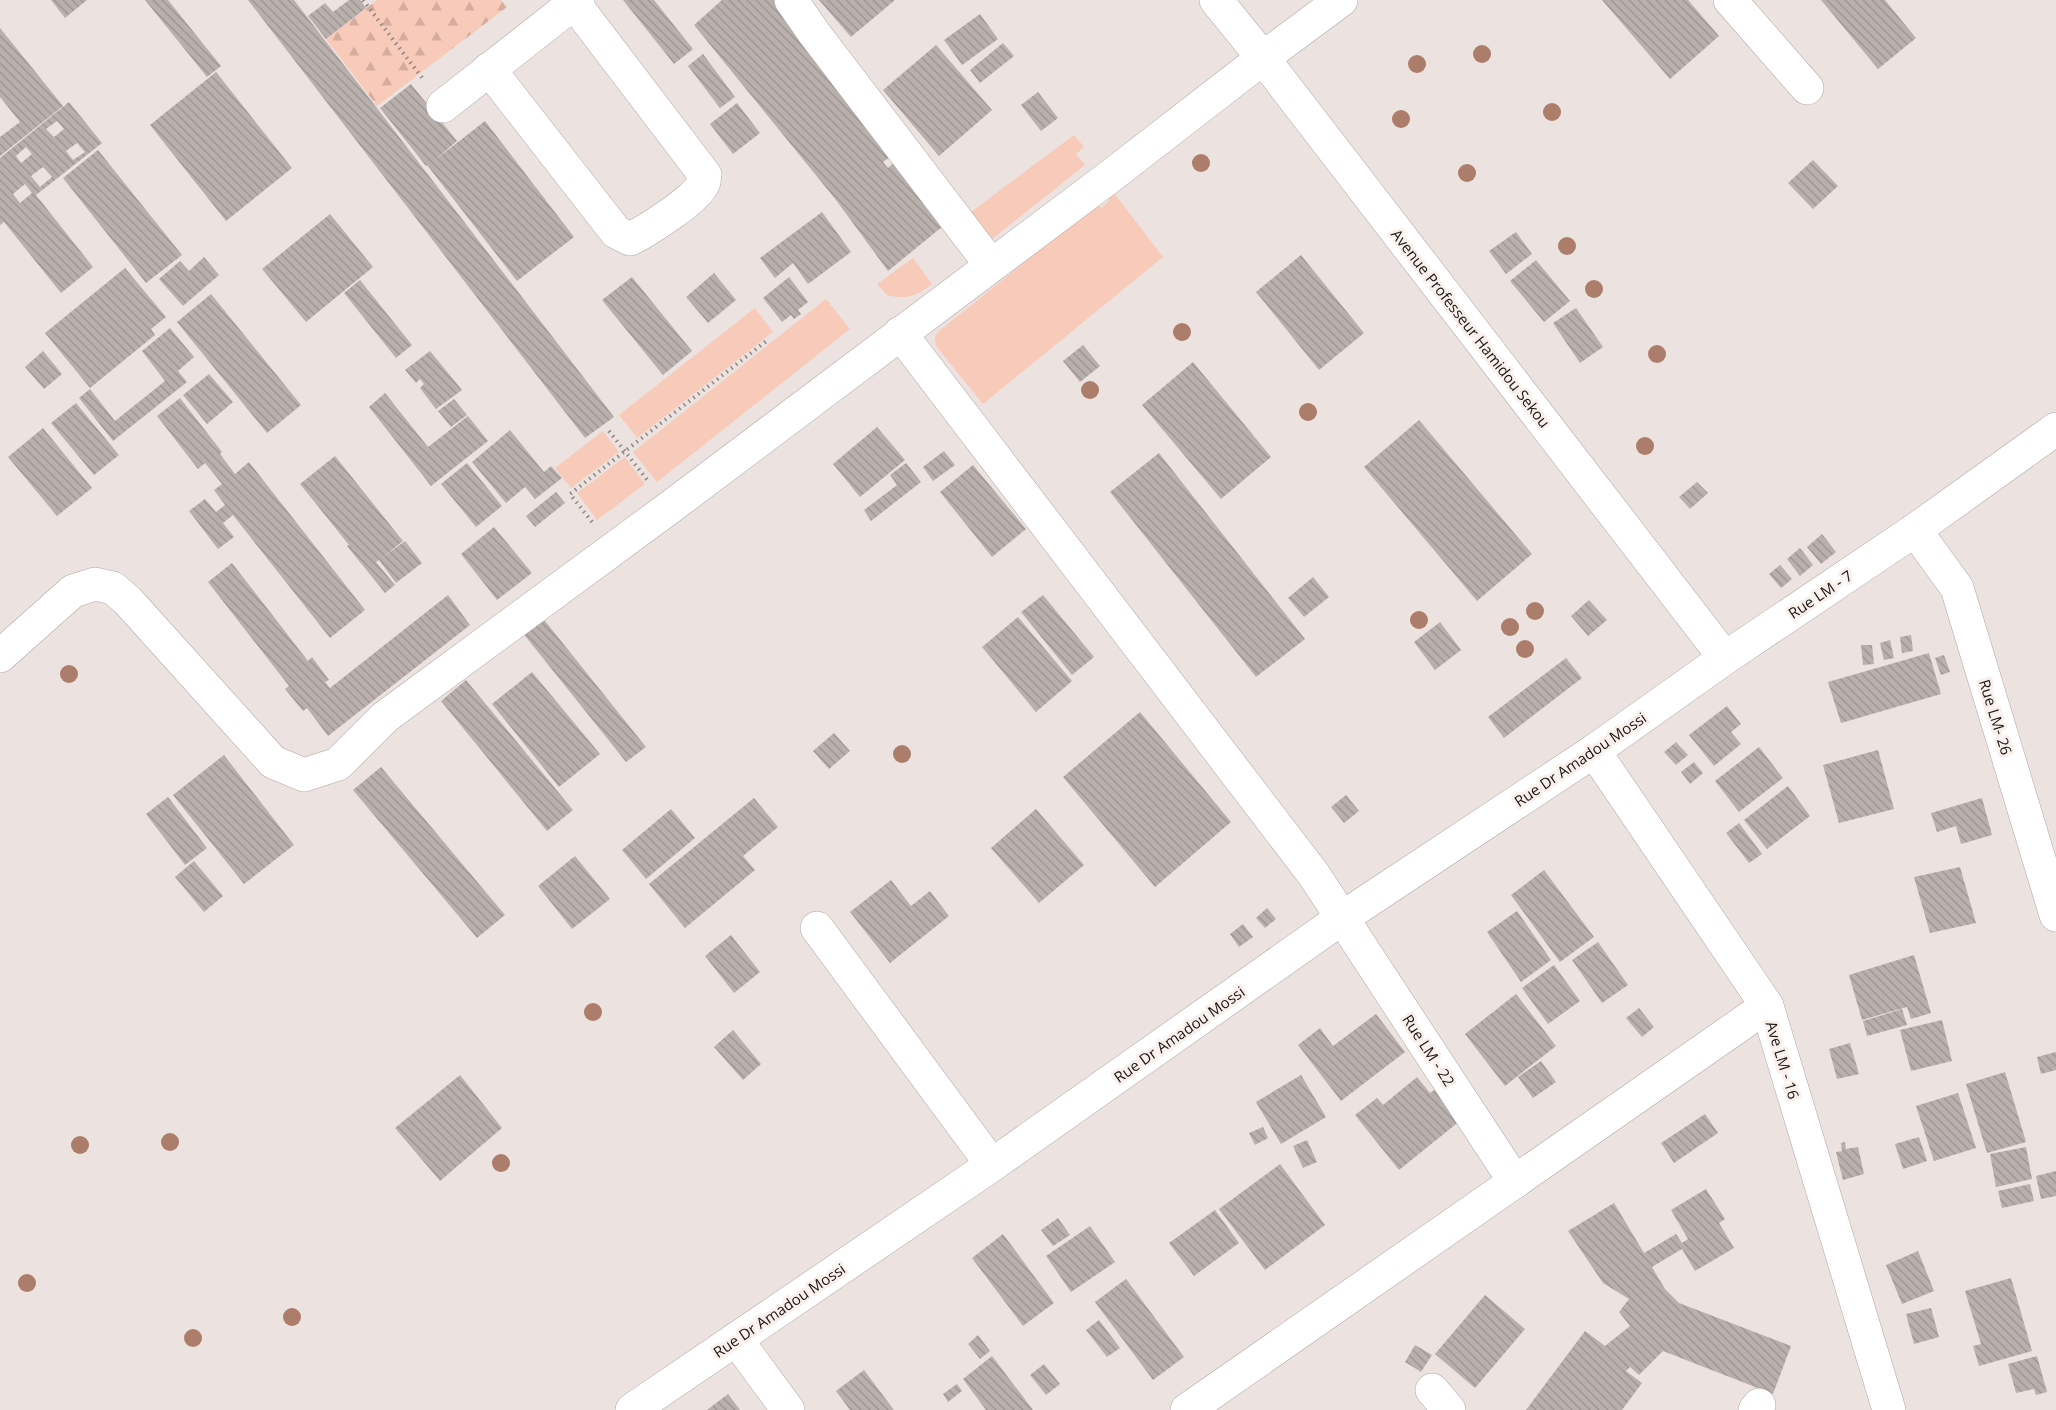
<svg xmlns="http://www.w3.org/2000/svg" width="2056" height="1410" viewBox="0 0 2056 1410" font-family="'Open Sans',sans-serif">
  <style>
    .grass { fill: #f8caba }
    .forest { fill: url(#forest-firs) }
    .building { fill: url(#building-back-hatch); fill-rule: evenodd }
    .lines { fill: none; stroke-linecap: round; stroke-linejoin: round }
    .minor-casing { stroke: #b0a7a4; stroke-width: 34 }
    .path { stroke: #8e8785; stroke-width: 4; stroke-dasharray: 1.5 4.5; stroke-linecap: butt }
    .minor { stroke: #fff; stroke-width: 33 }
    .tree { fill: #ac7d6a }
    .labels { text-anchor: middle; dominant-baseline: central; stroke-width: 6; stroke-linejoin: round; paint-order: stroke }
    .street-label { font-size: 15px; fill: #1a1715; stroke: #f9f0ec }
  </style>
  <defs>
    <pattern id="forest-firs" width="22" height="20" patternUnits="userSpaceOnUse" patternTransform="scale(1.5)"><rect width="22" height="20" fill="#f8caba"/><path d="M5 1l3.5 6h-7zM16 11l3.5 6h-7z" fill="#d4ad9f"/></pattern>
    <pattern id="building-back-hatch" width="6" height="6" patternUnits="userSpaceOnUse" patternTransform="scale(1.5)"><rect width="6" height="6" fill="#b9b0ad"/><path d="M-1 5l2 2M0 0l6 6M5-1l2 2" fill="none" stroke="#9e9794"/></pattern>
  </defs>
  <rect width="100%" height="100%" fill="#ece2df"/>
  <g class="grass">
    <polygon points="1074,135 1084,147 1076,154 1085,165 992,239 971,212"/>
    <polygon points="1107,184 1163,257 983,404 936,346 935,337 938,332 1097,204 1101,208 1110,200 1102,187"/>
    <path d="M 913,258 L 932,284 C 917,296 906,300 887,295 L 877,284 Z"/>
    <polygon points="826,299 850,329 657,482 633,452"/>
    <polygon points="755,308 773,332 637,438 619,415"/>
    <polygon points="603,431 619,452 571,488 555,468"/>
    <polygon points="625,457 645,484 597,520 577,493"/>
  </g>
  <polygon class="forest" points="377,0 501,0 507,7 377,106 326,39"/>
  <g class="building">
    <polygon points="51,0 87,0 65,18"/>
    <polygon points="145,0 168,0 221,66 207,77"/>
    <polygon points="248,0 294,0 614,417 585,438"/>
    <polygon points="349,0 360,0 366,8 326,39 308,16 325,3 333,12"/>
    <polygon points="623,0 654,0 693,49 674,64"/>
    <polygon points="722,0 778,0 897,152 883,162 888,168 899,158 948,222 888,271 836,200 694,25"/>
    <polygon points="819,0 895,0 851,37"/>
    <polygon points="1602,0 1688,0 1719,36 1670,79"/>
    <polygon points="1821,0 1885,0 1916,38 1878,69"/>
    <polygon points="980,14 998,39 962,65 944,40"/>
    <polygon points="0,28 63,106 0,156 0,137 20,122 0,97"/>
    <polygon points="1003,43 1014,56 980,83 970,70"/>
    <polygon points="936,45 992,110 939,156 883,90"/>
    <polygon points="703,54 735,97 720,108 688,66"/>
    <polygon points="216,72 292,168 226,221 150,125"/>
    <polygon points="411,84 457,141 435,160 485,121 574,237 517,281 427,165 426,166 380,108"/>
    <polygon points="1038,92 1058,118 1041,131 1021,105"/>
    <path d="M 69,102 L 102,143 L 36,195 L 93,267 L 61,293 L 4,222 L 0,225 L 0,158 ZM 57,121 L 64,129 L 54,137 L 46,129 ZM 77,143 L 85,152 L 73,160 L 66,151 ZM 26,147 L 32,154 L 21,163 L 16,156 ZM 43,167 L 52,177 L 40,187 L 31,176 ZM 25,184 L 32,193 L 20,203 L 13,194 Z"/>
    <polygon points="737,103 760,133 733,154 710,124"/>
    <polygon points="98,150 182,255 146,283 63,178"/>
    <polygon points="1813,160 1838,186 1813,209 1788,183"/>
    <polygon points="822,212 851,252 808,284 793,263 775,278 760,258"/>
    <polygon points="330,214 373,267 306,322 262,269"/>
    <polygon points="1516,232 1532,254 1506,274 1489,251"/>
    <polygon points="1301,255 1364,333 1319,370 1256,292"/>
    <polygon points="204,257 219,275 183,306 159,279 180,261 189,271"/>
    <polygon points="1536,260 1570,301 1544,322 1510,281"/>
    <polygon points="125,268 166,317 151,329 155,335 90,388 45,333"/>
    <polygon points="714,273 736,300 708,323 686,297"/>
    <polygon points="632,277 692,351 663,375 602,300"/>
    <polygon points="789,277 808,302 798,310 801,314 794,319 791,315 782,322 763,298"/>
    <polygon points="360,280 412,345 396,358 344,293"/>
    <polygon points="211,294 301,405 267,433 177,322"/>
    <polygon points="1576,308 1603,347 1580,363 1553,323"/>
    <polygon points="170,328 194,357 178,371 187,382 113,441 79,398 90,389 115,421 165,381 142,351"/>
    <polygon points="1083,345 1100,366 1080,382 1063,361"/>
    <polygon points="43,351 62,374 44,389 25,367"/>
    <polygon points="430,351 462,390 436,409 420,388 424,384 420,379 416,383 405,370"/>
    <polygon points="1193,362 1271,457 1221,499 1142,405"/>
    <polygon points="209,374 233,402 207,424 183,395"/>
    <polygon points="385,393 428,447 468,416 488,441 431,486 369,407"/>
    <polygon points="180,398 222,452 220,454 235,474 249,462 365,610 330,638 233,515 223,523 234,537 218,549 189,511 205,499 216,512 225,505 214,490 222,484 205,463 198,469 157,416"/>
    <polygon points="454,399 467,415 451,427 438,411"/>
    <polygon points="76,403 119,455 94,475 51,423"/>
    <polygon points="1419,420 1532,554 1477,601 1364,467"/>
    <polygon points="877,427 905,460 860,497 833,464"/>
    <polygon points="43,428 92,488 57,516 8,457"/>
    <polygon points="510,430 544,472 551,466 562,478 535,499 525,487 506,503 472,462"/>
    <polygon points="944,451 955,465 933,481 923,467"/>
    <polygon points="1159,453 1305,639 1256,677 1110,492"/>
    <polygon points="335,456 403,541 382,558 405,541 422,563 396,583 379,560 376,562 395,585 385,593 347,546 349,545 300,484"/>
    <polygon points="467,463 502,506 476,527 441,484"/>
    <polygon points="906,463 921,482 871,521 864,510 897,485 890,475"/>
    <polygon points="973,465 1026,529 992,557 940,492"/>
    <polygon points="1697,482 1708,493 1690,509 1679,497"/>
    <polygon points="556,492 565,503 535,527 526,516"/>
    <polygon points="494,527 532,573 497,600 461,554"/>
    <polygon points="1822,534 1836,552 1821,564 1807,547"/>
    <polygon points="1800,548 1813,565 1800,576 1787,559"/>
    <polygon points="232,563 308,661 312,657 329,680 325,682 330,688 448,595 470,625 328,736 307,708 303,711 285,689 289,686 208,582"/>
    <polygon points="1780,565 1792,579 1781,588 1769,574"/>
    <polygon points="1313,577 1329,597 1304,617 1288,598"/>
    <polygon points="1043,595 1094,657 1072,675 1021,612"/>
    <polygon points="1589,600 1607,620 1588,636 1571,616"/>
    <polygon points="541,616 646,747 626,762 522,632"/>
    <polygon points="1018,617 1072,681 1036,712 982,647"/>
    <polygon points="1440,622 1461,650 1435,670 1414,642"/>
    <polygon points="1911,635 1913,651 1902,653 1900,637"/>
    <polygon points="1890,640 1894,658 1884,660 1880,643"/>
    <polygon points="1861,645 1872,645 1874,664 1863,665"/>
    <polygon points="1929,653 1941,694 1841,723 1828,682"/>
    <polygon points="1944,655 1950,672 1941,675 1935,658"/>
    <polygon points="1566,658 1582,678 1504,738 1488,717"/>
    <polygon points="532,672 600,754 559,787 492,704"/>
    <polygon points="466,680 573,810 547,831 441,701"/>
    <polygon points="1727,706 1741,724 1731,732 1741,744 1714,766 1689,735"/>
    <polygon points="1140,712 1231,822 1155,887 1063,777"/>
    <polygon points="834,733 850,751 829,769 813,751"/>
    <polygon points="1676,742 1688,755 1676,765 1664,752"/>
    <polygon points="1759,747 1783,778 1739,812 1715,781"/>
    <polygon points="1878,750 1894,809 1839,823 1823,765"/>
    <polygon points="224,755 294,845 244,884 173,795"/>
    <polygon points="1694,762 1703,773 1690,784 1681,772"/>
    <polygon points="381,767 505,915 477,938 353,790"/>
    <polygon points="1788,786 1810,816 1767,849 1744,820"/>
    <polygon points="1346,795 1359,811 1344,823 1331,807"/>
    <polygon points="168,797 207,848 185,865 146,814"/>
    <polygon points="754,798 778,827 743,856 755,870 685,928 649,884"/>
    <polygon points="1982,798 1992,835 1961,844 1956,826 1937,832 1931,813"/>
    <polygon points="671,809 695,838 646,879 622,850"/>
    <polygon points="1036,809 1084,865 1039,903 991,848"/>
    <polygon points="1739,823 1762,854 1749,863 1726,833"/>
    <polygon points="575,856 610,899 572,929 538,886"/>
    <polygon points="194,861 223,896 204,912 175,877"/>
    <polygon points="1960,867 1976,923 1930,933 1914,877"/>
    <polygon points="1544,870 1594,937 1560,962 1511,895"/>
    <polygon points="891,880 911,906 930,891 949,916 890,963 850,912"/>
    <polygon points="1267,908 1276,919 1265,928 1256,918"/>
    <polygon points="1517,911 1551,960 1521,982 1487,932"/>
    <polygon points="1243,924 1253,937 1239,947 1230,934"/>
    <polygon points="731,935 760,972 734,993 705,956"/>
    <polygon points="1598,942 1628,985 1602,1003 1572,960"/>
    <polygon points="1914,955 1931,1013 1911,1019 1907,1007 1862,1020 1849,975"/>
    <polygon points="1554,965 1580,1001 1548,1024 1522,988"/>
    <polygon points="1516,994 1556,1046 1505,1086 1465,1034"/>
    <polygon points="1639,1008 1654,1027 1642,1037 1626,1018"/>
    <polygon points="1902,1009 1907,1025 1867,1036 1863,1021"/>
    <polygon points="1376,1014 1405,1052 1341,1101 1298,1045 1320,1028 1333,1046"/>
    <polygon points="1942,1020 1952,1061 1911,1071 1900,1030"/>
    <polygon points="733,1030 761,1064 743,1080 714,1047"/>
    <polygon points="1850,1043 1859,1074 1837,1079 1829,1049"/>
    <polygon points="2056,1052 2056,1070 2041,1074 2037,1057"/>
    <polygon points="1541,1061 1556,1082 1533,1098 1518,1077"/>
    <polygon points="2005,1072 2026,1142 1987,1153 1966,1084"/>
    <polygon points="460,1075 502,1128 440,1181 395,1128"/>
    <polygon points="1301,1075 1326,1117 1281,1144 1256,1102"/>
    <polygon points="1417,1077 1430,1093 1436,1089 1461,1120 1399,1170 1355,1115 1377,1098 1383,1105"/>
    <polygon points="1958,1093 1976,1148 1934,1161 1916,1106"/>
    <polygon points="1705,1114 1718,1133 1674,1163 1661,1143"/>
    <polygon points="1263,1127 1268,1138 1255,1145 1249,1133"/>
    <polygon points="1919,1137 1927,1161 1903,1169 1895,1144"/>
    <polygon points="1307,1140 1317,1162 1303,1168 1293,1146"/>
    <polygon points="1845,1142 1846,1149 1858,1147 1864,1174 1843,1180 1836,1152 1842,1151 1841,1143"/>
    <polygon points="2026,1147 2032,1179 1996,1187 1990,1154"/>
    <polygon points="1280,1164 1325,1225 1265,1270 1219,1209"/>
    <polygon points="2056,1171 2056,1196 2041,1199 2036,1176"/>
    <polygon points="2030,1184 2034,1201 2002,1208 1998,1191"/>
    <polygon points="1706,1189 1725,1219 1719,1223 1734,1248 1695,1271 1682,1249 1652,1267 1665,1289 1679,1303 1791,1346 1773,1394 1663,1351 1639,1375 1630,1367 1626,1371 1642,1383 1622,1410 1526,1410 1585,1331 1605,1346 1630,1326 1619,1312 1629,1299 1603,1283 1568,1231 1614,1203 1644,1253 1676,1234 1682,1243 1688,1239 1671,1210"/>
    <polygon points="1215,1210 1239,1243 1194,1276 1169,1243"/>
    <polygon points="1058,1218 1070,1235 1053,1246 1041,1230"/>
    <polygon points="1090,1226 1115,1262 1071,1292 1046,1256"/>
    <polygon points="1003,1234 1054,1303 1023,1326 972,1258"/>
    <polygon points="1918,1251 1934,1291 1902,1304 1886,1265"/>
    <polygon points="2011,1278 2032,1351 1979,1366 1973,1346 1981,1344 1965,1291"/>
    <polygon points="1126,1279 1184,1357 1153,1380 1095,1302"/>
    <polygon points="1485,1295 1525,1329 1475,1388 1435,1354"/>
    <polygon points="1931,1308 1939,1337 1914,1344 1906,1314"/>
    <polygon points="1099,1320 1120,1348 1107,1357 1086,1330"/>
    <polygon points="978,1335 990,1351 980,1359 968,1344"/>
    <polygon points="1415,1345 1432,1355 1421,1372 1405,1362"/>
    <polygon points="992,1356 1033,1410 986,1410 963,1379"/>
    <polygon points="2037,1356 2047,1392 2036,1395 2034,1389 2016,1393 2008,1364"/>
    <polygon points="1044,1364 1060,1384 1046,1395 1030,1375"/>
    <polygon points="864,1370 894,1410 850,1410 836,1391"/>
    <polygon points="957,1384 962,1391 948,1402 943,1394"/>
    <polygon points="728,1394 740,1410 707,1410"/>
  </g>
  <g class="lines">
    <defs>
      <g id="minor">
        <polyline points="791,0 814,33 991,265"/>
        <polyline points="1216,0 1263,58 1725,658"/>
        <polyline points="1730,0 1807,88"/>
        <path d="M 489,69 L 616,232 L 630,239 C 645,232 697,199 703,184 C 705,181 704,178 705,175 L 574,3"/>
        <polyline points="443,106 578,0"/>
        <polyline points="900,333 1314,875 1515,1182"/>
        <polyline points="1915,530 1957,588 2056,915"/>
        <polyline points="0,656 73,591 95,584 113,588 128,601 273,762 304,775 338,764 385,717 669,508 1112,175 1263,58 1341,0"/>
        <polyline points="1594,751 1767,1006 1889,1410"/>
        <polyline points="817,928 992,1165"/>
        <polyline points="736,1339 788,1410"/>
        <polyline points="1432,1390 1449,1410"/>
        <polyline points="632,1410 992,1165 1342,918 1594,751 1725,658 1915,530 2056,429"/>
        <polyline points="1187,1410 1767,1006"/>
        <polyline points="1755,1410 1759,1405"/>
      </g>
    </defs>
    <use href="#minor" class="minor-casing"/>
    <g class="path">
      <polyline points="363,0 423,79"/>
      <polyline points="609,431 648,481"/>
      <polyline points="592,522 570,494 769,339"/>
    </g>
    <use href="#minor" class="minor"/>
  </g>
  <g class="tree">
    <circle cx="1482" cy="54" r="9"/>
    <circle cx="1417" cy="64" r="9"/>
    <circle cx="1552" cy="112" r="9"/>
    <circle cx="1401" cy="119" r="9"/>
    <circle cx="1201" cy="163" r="9"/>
    <circle cx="1467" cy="173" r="9"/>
    <circle cx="1567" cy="246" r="9"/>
    <circle cx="1594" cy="289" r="9"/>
    <circle cx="1182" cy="332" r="9"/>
    <circle cx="1657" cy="354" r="9"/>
    <circle cx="1090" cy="390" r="9"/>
    <circle cx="1308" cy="412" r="9"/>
    <circle cx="1645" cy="446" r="9"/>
    <circle cx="1535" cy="611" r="9"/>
    <circle cx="1419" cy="620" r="9"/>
    <circle cx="1510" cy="627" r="9"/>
    <circle cx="1525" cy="649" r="9"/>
    <circle cx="69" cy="674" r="9"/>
    <circle cx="902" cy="754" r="9"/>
    <circle cx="593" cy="1012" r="9"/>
    <circle cx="170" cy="1142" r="9"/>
    <circle cx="80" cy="1145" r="9"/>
    <circle cx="501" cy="1163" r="9"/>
    <circle cx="27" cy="1283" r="9"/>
    <circle cx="292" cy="1317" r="9"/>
    <circle cx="193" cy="1338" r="9"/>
  </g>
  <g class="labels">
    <g class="street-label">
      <text transform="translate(1471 328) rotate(52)">Avenue Professeur Hamidou Sekou</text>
      <text transform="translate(1820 594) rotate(-34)">Rue LM - 7</text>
      <text transform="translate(1996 717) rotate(73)">Rue LM- 26</text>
      <text transform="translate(1580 759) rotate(-34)">Rue Dr Amadou Mossi</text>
      <text transform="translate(1179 1034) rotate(-35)">Rue Dr Amadou Mossi</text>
      <text transform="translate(1429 1050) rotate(57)">Rue LM - 22</text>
      <text transform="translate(1783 1060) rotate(73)">Ave LM - 16</text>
      <text transform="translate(779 1310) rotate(-34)">Rue Dr Amadou Mossi</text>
    </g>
  </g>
</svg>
